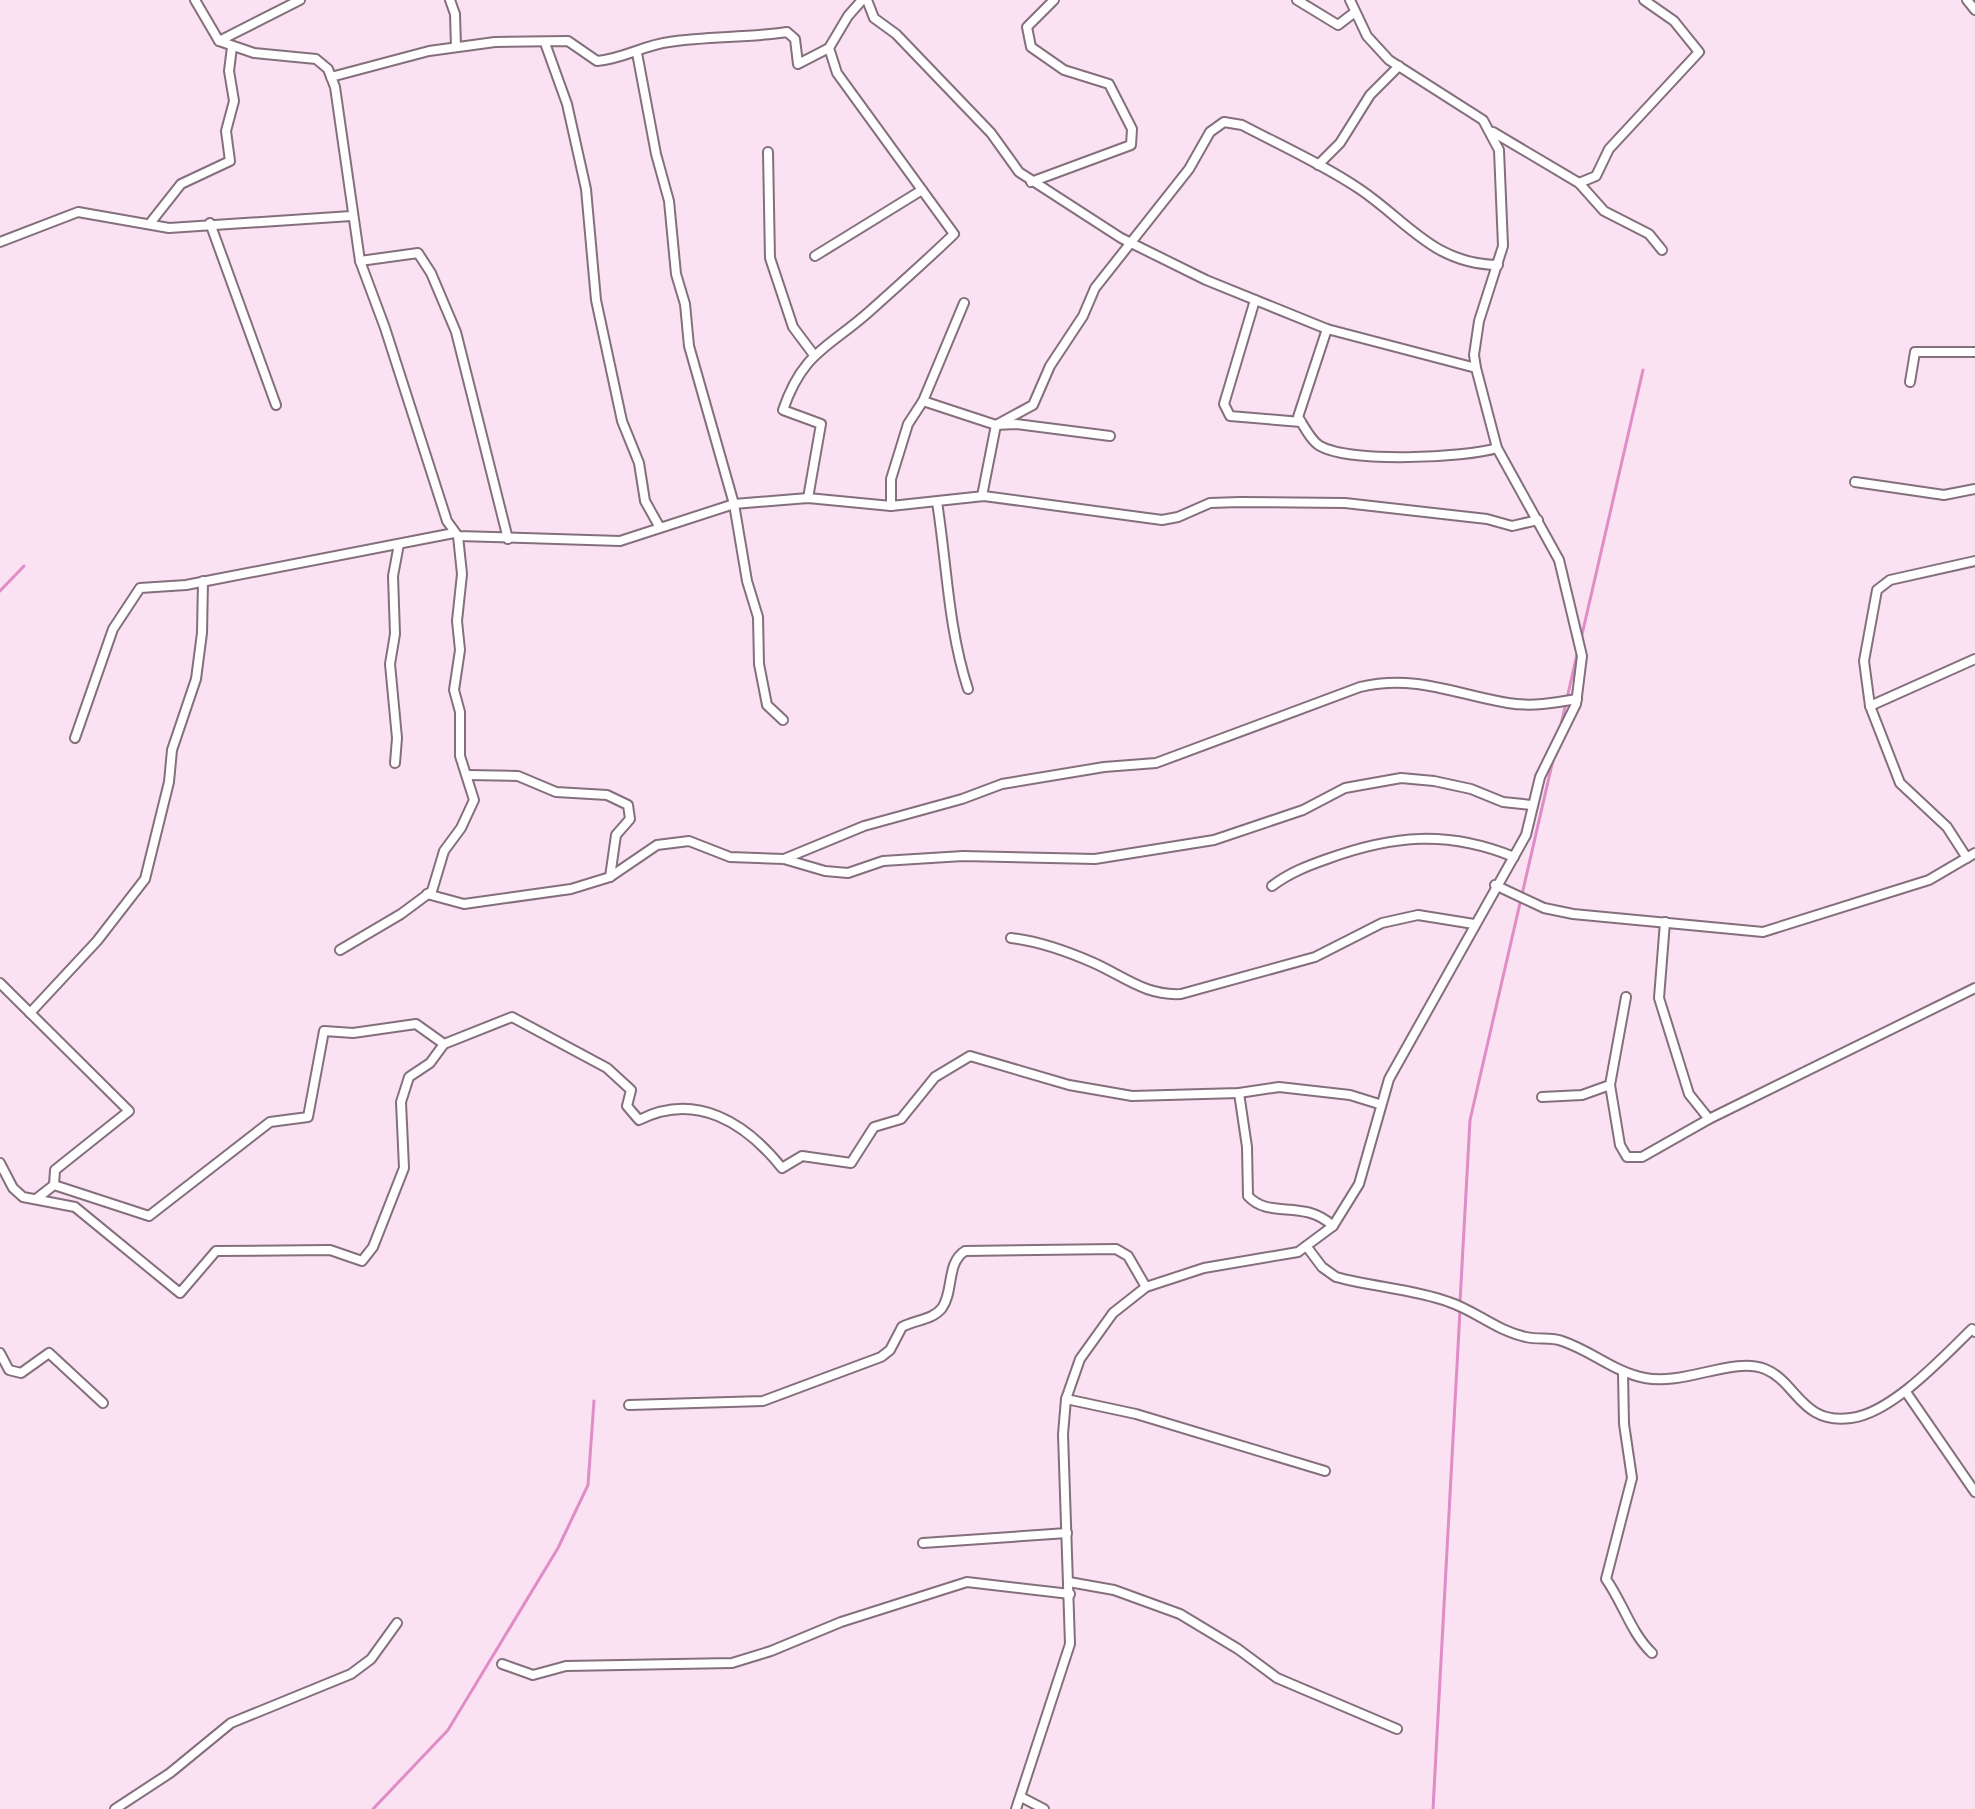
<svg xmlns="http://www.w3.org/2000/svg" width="1975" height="1809" viewBox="0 0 1975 1809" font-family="Poppins,sans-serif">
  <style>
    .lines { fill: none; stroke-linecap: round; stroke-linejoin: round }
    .stream { stroke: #e08cc6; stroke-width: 3 }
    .minor-casing { stroke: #846f7d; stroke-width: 12 }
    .minor { stroke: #fff; stroke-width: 8 }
  </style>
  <rect width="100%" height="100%" fill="#fae2f2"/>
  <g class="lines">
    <g class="stream">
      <polyline points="0,591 24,566"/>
      <polyline points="1581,639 1643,370"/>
      <polyline points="1560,729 1578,650"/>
      <polyline points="1460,1302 1470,1120 1553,760"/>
      <polyline points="373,1809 448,1730 558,1548 588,1485 594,1401"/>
      <polyline points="1433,1809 1460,1310"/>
    </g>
    <defs>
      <g id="minor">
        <polyline points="195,0 219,41 254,53 316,59 328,69 335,87 360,261 385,328 447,521 458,536 620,541 734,504 808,498 891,506 984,496 1162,520 1178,517 1210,503 1240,502 1345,503 1487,519 1512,526 1538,520"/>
        <polyline points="450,0 455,14 456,47"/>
        <polyline points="867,0 874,18 896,34 991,133 1019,172 1121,238 1206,280 1327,329 1476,368"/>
        <polyline points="1297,0 1338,25 1355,12"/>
        <polyline points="1967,0 1975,10"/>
        <polyline points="219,41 300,0"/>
        <polyline points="545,43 567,104 586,189 596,300 622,421 639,463 645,501 659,526"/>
        <polyline points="637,53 656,154 669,201 676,274 685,304 689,346 734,504 747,581 758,617 759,664 767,705 783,720"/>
        <path d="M 331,77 L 429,51 L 495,42 L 568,41 L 597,61 C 623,59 644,45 669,42 C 708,36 748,38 787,32 L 795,39 L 798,64 L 829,48"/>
        <polyline points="1493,132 1579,183 1604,211 1649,234 1662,250"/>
        <polyline points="768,152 770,258 793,327 814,355"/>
        <polyline points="1318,165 1340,143 1370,95 1399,66"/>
        <polyline points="1031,182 1131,145 1132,129 1109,84 1064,70 1031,47 1027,27 1054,0"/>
        <polyline points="1579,183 1596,176 1609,149 1699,52 1674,21 1644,0"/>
        <polyline points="151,222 181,184 230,161 226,131 234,101 229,71 232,47"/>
        <polyline points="210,223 276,405"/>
        <polyline points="0,242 78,212 169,228 351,216"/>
        <polyline points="815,256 922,190"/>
        <polyline points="360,261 418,253 431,273 456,332 508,539"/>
        <polyline points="1255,300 1224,404 1230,416 1301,422"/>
        <path d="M 1327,329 L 1298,417 C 1304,426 1311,441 1320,446 C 1350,463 1465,458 1497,448"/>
        <polyline points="1910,382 1915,352 1975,352"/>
        <polyline points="923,401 996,425 1016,424 1110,436"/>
        <polyline points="1855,482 1944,495 1975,489"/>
        <path d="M 982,496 L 996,425 L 1033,405 L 1050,366 L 1083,316 L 1095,288 L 1189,169 L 1210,132 L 1224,122 L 1242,125 C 1282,146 1324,165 1361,190 C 1409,223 1434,264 1498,265"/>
        <path d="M 808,498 L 821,424 L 783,410 C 803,351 829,348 871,310 C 899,285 927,260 954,234 L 837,73 L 829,48 L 848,16 L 862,0"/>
        <path d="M 937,502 C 947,565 948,628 968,689"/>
        <polyline points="891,506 891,479 908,424 923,401 964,303"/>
        <polyline points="1870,706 1975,659"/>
        <polyline points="75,738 113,629 140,588 186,585 454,533"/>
        <polyline points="395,763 397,738 390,664 395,634 393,576 399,544"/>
        <polyline points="468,775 518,776 556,792 607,795 628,805 630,819 616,835 610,877"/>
        <polyline points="1967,858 1947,827 1900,783 1870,706 1864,661 1877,590 1890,580 1975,561"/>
        <path d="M 784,859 L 864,826 L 962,799 L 1002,784 L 1104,767 L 1156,763 L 1360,687 C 1416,674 1454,694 1508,703 C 1531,707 1554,703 1577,699"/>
        <polyline points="1495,885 1544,908 1573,914 1763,932 1929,880 1975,853"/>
        <path d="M 1272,886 C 1289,873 1307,866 1327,859 C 1393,835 1448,830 1514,857"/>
        <polyline points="427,894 464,904 571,889 610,877 657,845 689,841 730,857 784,859 825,871 848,873 883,861 963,856 1095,859 1214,840 1303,810 1345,788 1401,778 1434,781 1471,789 1503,802 1532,805"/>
        <polyline points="1665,922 1659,998 1689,1094 1709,1119"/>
        <path d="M 1011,938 C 1038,941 1069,952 1094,963 C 1125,977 1146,996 1181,994 L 1315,957 L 1382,923 L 1418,915 L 1474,924"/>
        <polyline points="340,950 401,914 432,891 444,851 461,828 474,800 460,756 460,712 454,690 460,650 457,621 462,574 458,536"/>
        <polyline points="0,983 129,1111 55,1170 54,1185"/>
        <polyline points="30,1013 97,941 145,879 169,782 172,750 196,679 202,633 203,581"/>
        <polyline points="1610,1085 1620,1145 1627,1157 1642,1157 1709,1119 1975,988"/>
        <path d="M 1239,1093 L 1247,1147 L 1248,1196 C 1270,1220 1303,1198 1333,1226"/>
        <polyline points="1542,1097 1582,1095 1610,1085 1626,997"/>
        <polyline points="0,1163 13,1188 23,1197 75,1207 180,1293 216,1251 330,1250 362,1261 373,1247 404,1168 401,1102 409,1077 430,1063 444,1044"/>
        <path d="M 36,1199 L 54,1185 L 149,1216 L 270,1122 L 308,1117 L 324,1031 L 353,1033 L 416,1024 L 444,1044 L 512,1017 L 607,1068 L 631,1090 L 627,1106 L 639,1120 C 696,1091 746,1123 782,1168 L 802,1156 L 851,1163 L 874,1127 L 901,1119 L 935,1077 L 970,1056 L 1069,1085 L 1132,1096 L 1239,1093 L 1279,1087 L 1350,1095 L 1379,1104"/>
        <path d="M 1307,1247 L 1322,1267 L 1336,1277 C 1372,1287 1414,1289 1449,1302 C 1476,1311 1497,1331 1526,1337 C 1538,1340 1551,1337 1562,1341 C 1592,1351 1614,1372 1645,1378 C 1684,1386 1734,1356 1765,1369 C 1797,1382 1801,1425 1851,1418 C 1892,1413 1943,1357 1972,1329 L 1975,1332"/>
        <polyline points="0,1353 9,1370 21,1373 49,1353 103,1403"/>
        <path d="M 1623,1373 L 1624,1424 L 1632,1478 L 1606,1579 C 1623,1603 1631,1633 1652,1653"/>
        <polyline points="1906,1392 1975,1492"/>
        <polyline points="1066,1399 1136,1414 1325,1471"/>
        <path d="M 629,1405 L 763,1401 L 881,1357 L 890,1350 L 902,1327 C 914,1320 933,1320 942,1308 C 954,1291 946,1263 965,1251 L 1116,1249 L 1128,1256 L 1146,1287"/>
        <polyline points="923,1543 1067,1533"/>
        <polyline points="1069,1582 1114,1590 1180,1614 1238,1649 1277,1678 1397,1729"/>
        <polyline points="502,1664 533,1675 566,1666 732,1663 771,1651 841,1622 967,1582 1070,1594"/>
        <polyline points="1021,1797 1044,1809"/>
        <polyline points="115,1809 170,1773 231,1723 351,1674 371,1659 397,1623"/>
        <polyline points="1016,1809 1070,1644 1063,1434 1066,1399 1080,1359 1113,1313 1146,1287 1204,1268 1298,1252 1333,1226 1359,1184 1389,1079 1526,835 1540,777 1576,704 1582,656 1559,560 1497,448 1476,368 1474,355 1479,321 1503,246 1499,150 1483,120 1389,60 1367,36 1350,0"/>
      </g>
    </defs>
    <use href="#minor" class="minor-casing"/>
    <use href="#minor" class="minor"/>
  </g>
</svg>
